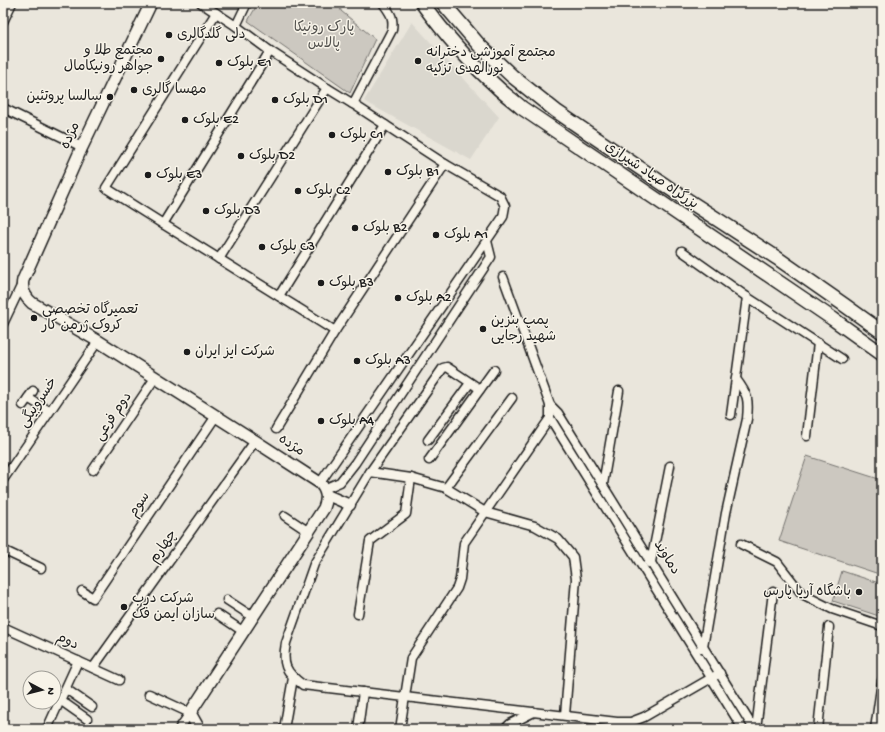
<svg xmlns="http://www.w3.org/2000/svg" width="885" height="732" viewBox="0 0 885 732" font-family="'Gochi Hand','Playpen Sans Arabic',sans-serif">
  <style>
    .built { fill: #dad7ce }
    .green { fill: #ccc8c0; stroke: #74726e }
    .lines { fill: none; stroke-linecap: round; stroke-linejoin: round }
    .minor-casing { stroke: #1c1c1c; stroke-width: 11 }
    .tertiary-casing { stroke: #1c1c1c; stroke-width: 13 }
    .secondary-casing { stroke: #1c1c1c; stroke-width: 14 }
    .trunk-casing { stroke: #1c1c1c; stroke-width: 16 }
    .minor { stroke: #f7f3e8; stroke-width: 8 }
    .tertiary { stroke: #f7f3e8; stroke-width: 10 }
    .secondary { stroke: #f7f3e8; stroke-width: 11 }
    .trunk { stroke: #f7f3e8; stroke-width: 13 }
    .poi-dot { fill: #1c1c1c; stroke: #f7f3e8; stroke-width: 1.5 }
    .labels { text-anchor: middle; dominant-baseline: central; stroke-width: 3; stroke-linejoin: round; paint-order: stroke }
    .park-label { font-size: 14px; fill: #51504d; stroke: #f7f3e8 }
    .poi-label { font-size: 14px; fill: #1c1c1c; stroke: #f7f3e8; text-anchor: start }
    .street-label { font-size: 14px; fill: #1c1c1c; stroke: #f7f3e8 }
  </style>
  <rect width="100%" height="100%" fill="#eae6dc"/>
  <filter id="ink" filterUnits="userSpaceOnUse"><feTurbulence type="fractalNoise" baseFrequency=".025" numOctaves="2"/><feDisplacementMap in="SourceGraphic" scale="8" xChannelSelector="R" yChannelSelector="G"/><feConvolveMatrix kernelMatrix="1 2 1 2 8 2 1 2 1" color-interpolation-filters="sRGB"/></filter>
  <g filter="url(#ink)">
    <polygon class="built" points="412,22 499,117 471,160 364,101"/>
    <g class="green">
      <polygon points="258,3 340,3 341,11 375,39 350,93 248,21"/>
      <polygon points="807,456 882,480 882,575 779,541"/>
      <polygon points="842,571 882,584 882,617 833,601"/>
    </g>
    <g class="lines">
      <defs>
        <g id="minor">
          <polyline points="201,3 236,26 270,51 327,88 353,104 445,164 500,196 505,206 503,217 320,483"/>
          <polyline points="216,13 106,188 163,224 335,331"/>
          <polyline points="3,22 12,3"/>
          <polyline points="236,26 247,3"/>
          <path d="M 353,104 L 392,30 C 394,17 390,13 383,3"/>
          <polyline points="3,108 82,147"/>
          <polyline points="163,224 270,51"/>
          <polyline points="682,251 747,297 842,359"/>
          <polyline points="219,259 327,88"/>
          <polyline points="503,277 550,405 550,418 743,729"/>
          <polyline points="279,296 385,125"/>
          <polyline points="3,324 22,284"/>
          <polyline points="28,398 49,411"/>
          <polyline points="23,405 33,391"/>
          <polyline points="550,405 558,413 754,729"/>
          <polyline points="731,415 747,297"/>
          <polyline points="276,429 335,331 445,164"/>
          <polyline points="807,436 818,343"/>
          <polyline points="428,440 470,383"/>
          <polyline points="429,460 494,370"/>
          <polyline points="93,470 155,378"/>
          <polyline points="370,472 443,368 447,367 480,389"/>
          <polyline points="3,480 98,341"/>
          <polyline points="603,484 619,391"/>
          <polyline points="446,488 512,398"/>
          <polyline points="324,489 340,482 355,463 491,257 487,241"/>
          <polyline points="285,516 309,532"/>
          <polyline points="741,544 777,562 802,594 832,609 882,626"/>
          <polyline points="3,550 41,568"/>
          <polyline points="649,563 651,562 670,466"/>
          <polyline points="82,591 93,598 216,416"/>
          <polyline points="227,600 253,617"/>
          <polyline points="217,614 244,632"/>
          <polyline points="358,614 370,541 406,514 411,478"/>
          <polyline points="3,627 119,680"/>
          <path d="M 701,648 L 703,647 L 726,513 L 747,419 C 749,399 748,395 736,379"/>
          <polyline points="93,668 255,441"/>
          <polyline points="66,689 92,707"/>
          <polyline points="149,694 190,713 179,729"/>
          <polyline points="60,700 87,719"/>
          <path d="M 565,715 L 576,579 L 573,557 L 558,539 L 535,526 L 485,512 L 446,488 L 411,478 L 370,472 L 314,564 L 286,643 C 282,664 285,672 303,685 L 617,722 L 631,722 L 644,717 L 720,673"/>
          <polyline points="47,729 78,661"/>
          <polyline points="284,729 293,678"/>
          <polyline points="358,729 363,692"/>
          <polyline points="400,729 411,658 457,588 460,579 464,543 550,418"/>
          <polyline points="505,729 510,724 534,712"/>
          <polyline points="756,729 773,592"/>
          <polyline points="818,729 829,627"/>
          <polyline points="875,729 882,681"/>
        </g>
        <polyline id="tertiary" points="327,495 350,505"/>
        <path id="secondary" d="M 151,3 L 82,147 L 23,280 C 21,289 25,297 32,303 L 98,341 L 255,441 L 320,483 C 327,491 328,498 324,508 L 190,713 L 199,729"/>
        <g id="trunk">
          <path d="M 422,3 C 444,33 468,61 496,86 C 504,94 514,101 522,108 L 833,319 L 882,354"/>
          <polyline points="443,3 479,45 512,76 556,111 675,192 777,258 843,304 882,332"/>
        </g>
      </defs>
      <use href="#minor" class="minor-casing"/>
      <use href="#tertiary" class="tertiary-casing"/>
      <use href="#secondary" class="secondary-casing"/>
      <use href="#trunk" class="trunk-casing"/>
      <use href="#minor" class="minor"/>
      <use href="#tertiary" class="tertiary"/>
      <use href="#secondary" class="secondary"/>
      <use href="#trunk" class="trunk"/>
    </g>
  </g>
  <g class="poi-dot">
    <circle cx="169" cy="35" r="4"/>
    <circle cx="161" cy="59" r="4"/>
    <circle cx="418" cy="61" r="4"/>
    <circle cx="219" cy="63" r="4"/>
    <circle cx="134" cy="90" r="4"/>
    <circle cx="110" cy="97" r="4"/>
    <circle cx="275" cy="100" r="4"/>
    <circle cx="185" cy="120" r="4"/>
    <circle cx="332" cy="135" r="4"/>
    <circle cx="241" cy="156" r="4"/>
    <circle cx="388" cy="172" r="4"/>
    <circle cx="148" cy="175" r="4"/>
    <circle cx="298" cy="191" r="4"/>
    <circle cx="206" cy="211" r="4"/>
    <circle cx="355" cy="228" r="4"/>
    <circle cx="436" cy="235" r="4"/>
    <circle cx="262" cy="247" r="4"/>
    <circle cx="321" cy="283" r="4"/>
    <circle cx="398" cy="298" r="4"/>
    <circle cx="34" cy="318" r="4"/>
    <circle cx="483" cy="329" r="4"/>
    <circle cx="187" cy="352" r="4"/>
    <circle cx="357" cy="361" r="4"/>
    <circle cx="321" cy="421" r="4"/>
    <circle cx="859" cy="592" r="4"/>
    <circle cx="124" cy="607" r="4"/>
  </g>
  <g class="labels">
    <g class="park-label">
      <text x="324" y="28">پارک رونیکا<tspan x="324" dy="16">پالاس</tspan></text>
    </g>
    <g class="poi-label">
      <text x="177" y="35">دلی گلدگالری</text>
      <text x="153" y="51" text-anchor="end">مجتمع طلا و<tspan x="153" dy="16">جواهر رونیکامال</tspan></text>
      <text x="426" y="53">مجتمع آموزشی دخترانه<tspan x="426" dy="16">نورالهدی تزکیه</tspan></text>
      <text x="227" y="63">بلوک E1</text>
      <text x="142" y="90">مهسا گالری</text>
      <text x="102" y="97" text-anchor="end">سالسا پروتئین</text>
      <text x="283" y="100">بلوک D1</text>
      <text x="193" y="120">بلوک E2</text>
      <text x="340" y="135">بلوک C1</text>
      <text x="249" y="156">بلوک D2</text>
      <text x="396" y="172">بلوک B1</text>
      <text x="156" y="175">بلوک E3</text>
      <text x="306" y="191">بلوک C2</text>
      <text x="214" y="211">بلوک D3</text>
      <text x="363" y="228">بلوک B2</text>
      <text x="444" y="235">بلوک A1</text>
      <text x="270" y="247">بلوک C3</text>
      <text x="329" y="283">بلوک B3</text>
      <text x="406" y="298">بلوک A2</text>
      <text x="42" y="310">تعمیرگاه تخصصی<tspan x="42" dy="16">کروک ژرمن کار</tspan></text>
      <text x="491" y="321">پمپ بنزین<tspan x="491" dy="16">شهید رجایی</tspan></text>
      <text x="195" y="352">شرکت ایز ایران</text>
      <text x="365" y="361">بلوک A3</text>
      <text x="329" y="421">بلوک A4</text>
      <text x="851" y="592" text-anchor="end">باشگاه آریا پارس</text>
      <text x="132" y="599">شرکت درب<tspan x="132" dy="16">سازان ایمن فک</tspan></text>
    </g>
    <g class="street-label">
      <text transform="translate(71 136) rotate(-65)">مژده</text>
      <text transform="translate(651 176) rotate(34)">بزرگراه صیاد شیرازی</text>
      <text transform="translate(39 403) rotate(-56)">خسروبیگی</text>
      <text transform="translate(114 417) rotate(-56)">دوم فرعی</text>
      <text transform="translate(291 446) rotate(34)">مژده</text>
      <text transform="translate(140 505) rotate(-56)">سوم</text>
      <text transform="translate(164 547) rotate(-55)">چهارم</text>
      <text transform="translate(666 558) rotate(58)">دماوند</text>
      <text transform="translate(67 642) rotate(25)">دوم</text>
    </g>
  </g>
  <rect width="885" height="732" fill="none" stroke="#f7f3e8" stroke-width="16"/>
  <rect x="8" y="8" width="869" height="716" fill="none" stroke="#1c1c1c" stroke-width="1.5" filter="url(#ink)"/>
  <g transform="translate(42 690) rotate(97)"><circle r="19" fill="#f7f3e8" stroke="#9f9d96"/>
  <path d="M0-3L7 15L0 10L-7 15Z" fill="#1c1c1c"/>
  <text y="-6" font-size="11" font-weight="bold" text-anchor="middle" fill="#1c1c1c">N</text>
  </g>
</svg>
